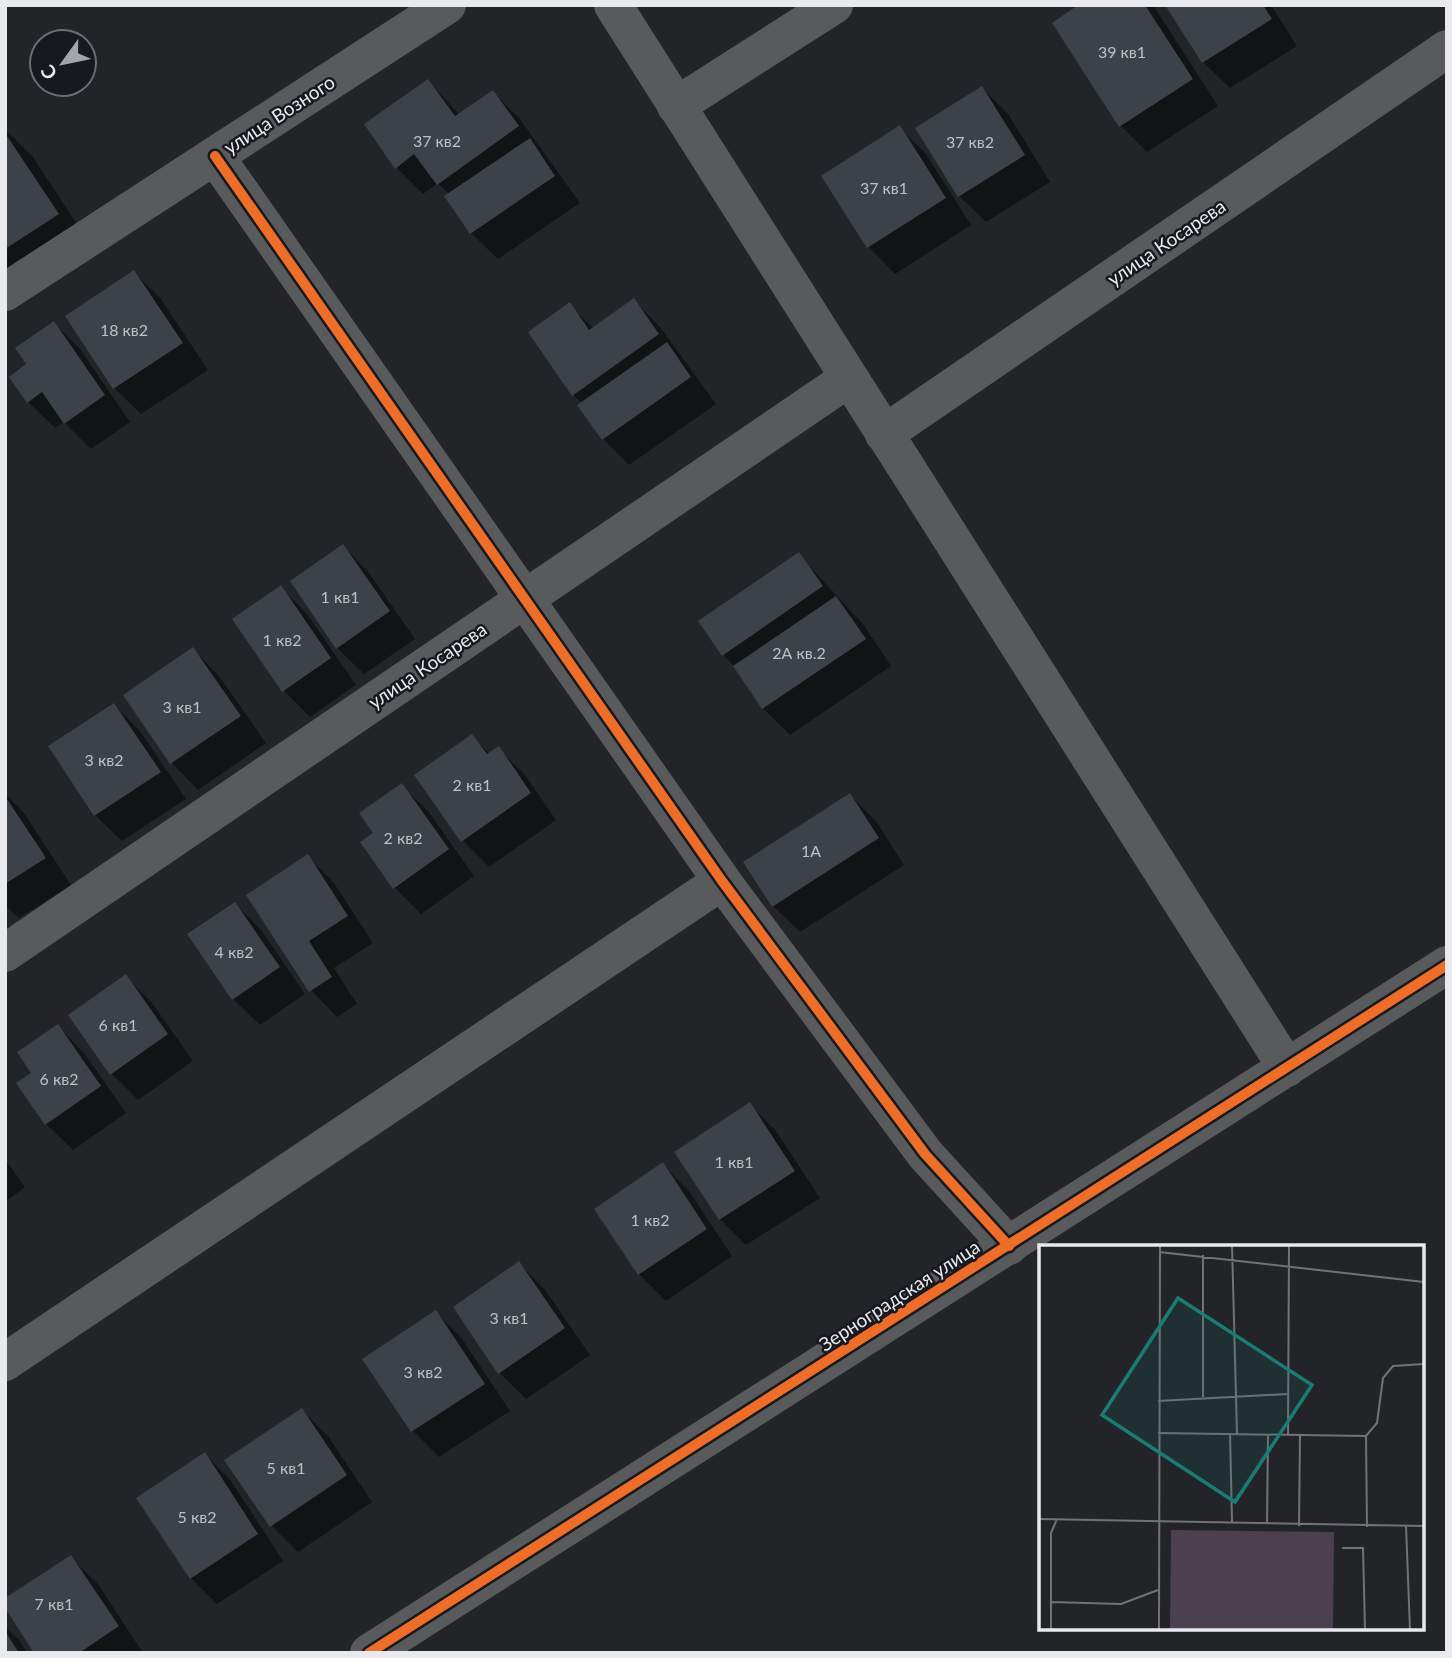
<svg xmlns="http://www.w3.org/2000/svg" width="1452" height="1658" viewBox="0 0 1452 1658" font-family="Lato,sans-serif">
  <style>
    .shadow { fill: #0007 }
    .building { fill: #3c4248 }
    .lines { fill: none; stroke-linecap: round; stroke-linejoin: round }
    .minor { stroke: #595a5c; stroke-width: 38 }
    .cycleway-casing { stroke: #17191f; stroke-width: 15 }
    .cycleway { stroke: #ee6e29; stroke-width: 10 }
    .labels { text-anchor: middle; dominant-baseline: central; stroke-width: 5; stroke-linejoin: round; paint-order: stroke }
    .number-label { font-size: 16px; fill: #bec0c4 }
    .street-label { font-size: 19px; fill: #e9eaee; stroke: #17191f }
    .inset-road { fill: none; stroke: #727377; stroke-width: 2 }
    .view { fill: #1a7c74; fill-opacity: 0.15; stroke: #1a7c74; stroke-width: 3.5 }
    .inset-edge { fill: none; stroke: #e9eaee; stroke-width: 3.5 }
  </style>
  <rect width="100%" height="100%" fill="#222427"/>
  <g class="shadow">
    <polygon points="1082,5 1153,5 1218,106 1147,152 1121,126"/>
    <polygon points="1167,5 1271,5 1297,46 1230,88 1203,62"/>
    <polygon points="428,81 460,115 493,92 519,118 580,203 498,259 471,233 450,195 438,183 423,194 396,167"/>
    <polygon points="982,88 1008,114 1050,182 986,222 959,196"/>
    <polygon points="900,128 926,154 971,225 895,274 869,247 824,176"/>
    <polygon points="5,129 32,156 96,253 5,312"/>
    <polygon points="134,272 161,299 208,370 141,414 114,388"/>
    <polygon points="634,301 660,327 716,404 629,465 603,439 583,404 573,395 569,304 594,329"/>
    <polygon points="54,323 80,349 130,422 91,449 64,422 55,428 28,402 29,365"/>
    <polygon points="343,546 369,573 415,639 364,674 337,648"/>
    <polygon points="799,555 863,624 891,666 790,735 763,708 735,667 723,654"/>
    <polygon points="280,587 307,614 356,685 310,717 284,691 234,619"/>
    <polygon points="193,649 219,676 266,743 198,790 172,763 126,696"/>
    <polygon points="114,705 140,731 186,799 122,841 95,815"/>
    <polygon points="471,736 490,754 498,748 525,775 556,820 489,867 463,841 416,775"/>
    <polygon points="401,785 428,811 474,876 421,914 395,888 362,842 375,833"/>
    <polygon points="5,794 24,813 71,885 19,918 5,905"/>
    <polygon points="850,795 876,821 904,865 800,932 773,906"/>
    <polygon points="308,857 334,883 373,943 334,968 357,1004 337,1017 311,990 248,895"/>
    <polygon points="235,904 261,930 305,994 260,1025 233,999"/>
    <polygon points="126,976 152,1003 193,1061 138,1100 111,1073"/>
    <polygon points="58,1026 84,1053 126,1113 73,1150 46,1124 34,1073"/>
    <polygon points="750,1105 776,1131 820,1198 746,1245 720,1219"/>
    <polygon points="5,1159 25,1187 5,1202"/>
    <polygon points="663,1165 689,1191 732,1256 666,1301 639,1274 596,1209"/>
    <polygon points="519,1263 545,1290 590,1355 526,1399 500,1373 455,1307"/>
    <polygon points="436,1312 462,1339 510,1411 439,1457 413,1431 365,1359"/>
    <polygon points="302,1410 328,1436 372,1502 298,1552 272,1526 227,1460"/>
    <polygon points="205,1454 231,1481 283,1561 217,1604 191,1578"/>
    <polygon points="71,1558 98,1584 143,1653 36,1653"/>
    <polygon points="5,1627 19,1640 27,1653 5,1653"/>
  </g>
  <g class="building">
    <polygon points="1078,5 1145,5 1193,79 1119,127 1052,23"/>
    <polygon points="1165,5 1263,5 1272,19 1202,63"/>
    <polygon points="428,79 455,116 493,90 519,126 437,185 414,154 395,169 364,124"/>
    <polygon points="982,86 1025,155 958,197 915,128"/>
    <polygon points="900,125 946,198 867,248 821,176"/>
    <polygon points="5,133 59,214 5,249"/>
    <polygon points="530,138 555,176 470,234 444,196"/>
    <polygon points="134,270 183,343 113,389 65,316"/>
    <polygon points="634,298 659,334 572,396 528,332 570,302 589,330"/>
    <polygon points="54,321 105,395 64,424 42,392 27,403 9,377 26,364 15,348"/>
    <polygon points="667,342 691,377 602,440 577,405"/>
    <polygon points="343,544 390,611 336,649 290,581"/>
    <polygon points="799,552 823,586 722,656 698,621"/>
    <polygon points="281,585 331,658 282,692 232,619"/>
    <polygon points="836,596 866,639 762,709 733,666"/>
    <polygon points="193,647 241,716 170,764 123,695"/>
    <polygon points="114,703 161,772 94,816 48,746"/>
    <polygon points="472,734 487,754 499,746 531,793 461,842 414,775"/>
    <polygon points="402,783 449,849 393,889 360,842 373,833 359,813"/>
    <polygon points="850,793 879,838 772,907 743,862"/>
    <polygon points="5,796 46,858 5,884"/>
    <polygon points="308,854 348,916 309,941 332,977 309,992 246,895"/>
    <polygon points="235,902 280,967 232,1000 187,934"/>
    <polygon points="126,974 168,1034 110,1075 68,1015"/>
    <polygon points="58,1024 101,1086 45,1125 16,1083 31,1073 17,1052"/>
    <polygon points="750,1102 795,1171 719,1220 674,1152"/>
    <polygon points="663,1162 707,1229 638,1275 594,1209"/>
    <polygon points="519,1261 565,1328 498,1374 453,1307"/>
    <polygon points="436,1310 485,1384 411,1432 362,1359"/>
    <polygon points="302,1408 347,1475 270,1527 224,1460"/>
    <polygon points="205,1452 258,1534 190,1579 136,1498"/>
    <polygon points="71,1555 119,1626 79,1653 34,1653 5,1608 5,1598"/>
    <polygon points="5,1631 19,1653 5,1653"/>
  </g>
  <g class="lines">
    <g class="minor">
      <polyline points="613,5 1287,1068"/>
      <polyline points="676,106 834,5"/>
      <polyline points="215,156 722,881 925,1154 1009,1246"/>
      <polyline points="5,292 447,5"/>
      <polyline points="884,434 1447,49"/>
      <polyline points="5,953 849,378"/>
      <polyline points="5,1362 722,881"/>
      <polyline points="369,1653 1447,965"/>
    </g>
    <defs>
      <g id="cycleway">
        <polyline points="215,156 722,881 925,1154 1009,1246"/>
        <polyline points="369,1653 1447,965"/>
      </g>
    </defs>
    <use href="#cycleway" class="cycleway-casing"/>
    <use href="#cycleway" class="cycleway"/>
  </g>
  <g class="labels">
    <g class="number-label">
      <text x="1122" y="51">39 кв1</text>
      <text x="437" y="140">37 кв2</text>
      <text x="970" y="141">37 кв2</text>
      <text x="884" y="187">37 кв1</text>
      <text x="124" y="329">18 кв2</text>
      <text x="340" y="596">1 кв1</text>
      <text x="282" y="639">1 кв2</text>
      <text x="799" y="652">2А кв.2</text>
      <text x="182" y="706">3 кв1</text>
      <text x="104" y="759">3 кв2</text>
      <text x="472" y="784">2 кв1</text>
      <text x="403" y="837">2 кв2</text>
      <text x="811" y="850">1А</text>
      <text x="234" y="951">4 кв2</text>
      <text x="118" y="1024">6 кв1</text>
      <text x="59" y="1078">6 кв2</text>
      <text x="734" y="1161">1 кв1</text>
      <text x="650" y="1219">1 кв2</text>
      <text x="509" y="1317">3 кв1</text>
      <text x="423" y="1371">3 кв2</text>
      <text x="286" y="1467">5 кв1</text>
      <text x="197" y="1516">5 кв2</text>
      <text x="54" y="1603">7 кв1</text>
    </g>
    <g class="street-label">
      <text transform="translate(279 114) rotate(-33)">улица Возного</text>
      <text transform="translate(1166 242) rotate(-34)">улица Косарева</text>
      <text transform="translate(427 665) rotate(-34)">улица Косарева</text>
      <text transform="translate(899 1295) rotate(-33)">Зерноградская улица</text>
    </g>
  </g>
  <g transform="translate(1039 1245)">
    <rect width="385" height="385" fill="#222427"/>
    <path d="M 132,285 L 295,287 L 294,385 L 131,385 Z" fill="#4c3f4e"/>
    <path class="inset-road" d="M 193,0 L 198,189M 120,7 L 385,37M 164,152 L 164,10M 119,156 L 249,149M 119,188 L 327,191 L 338,178 L 344,133 L 354,121 L 385,119M 191,188 L 193,277M 249,189 L 250,0M 327,191 L 328,282M 0,274 L 385,281M 228,279 L 229,189M 260,281 L 261,190M 367,281 L 371,385M 303,303 L 324,303 L 326,385M 12,357 L 82,359 L 119,345M 12,385 L 12,288 L 18,274M 120,385 L 121,0"/>
    <path class="view" d="M 139,53 L 273,140 L 196,257 L 63,170 Z"/>
    <rect width="385" height="385" class="inset-edge"/>
  </g>
  <rect width="1452" height="1658" fill="none" stroke="#e9eaee" stroke-width="14"/>
  <g transform="translate(63 63) rotate(237)"><circle r="33" fill="#17191f" stroke="#6b6d72" stroke-width="2"/>
  <path d="M0-5L12 26L0 18L-12 26Z" fill="#a3a5a8"/>
  <text y="-10" font-size="19" font-weight="bold" text-anchor="middle" fill="#e9eaee">С</text>
  </g>
</svg>
